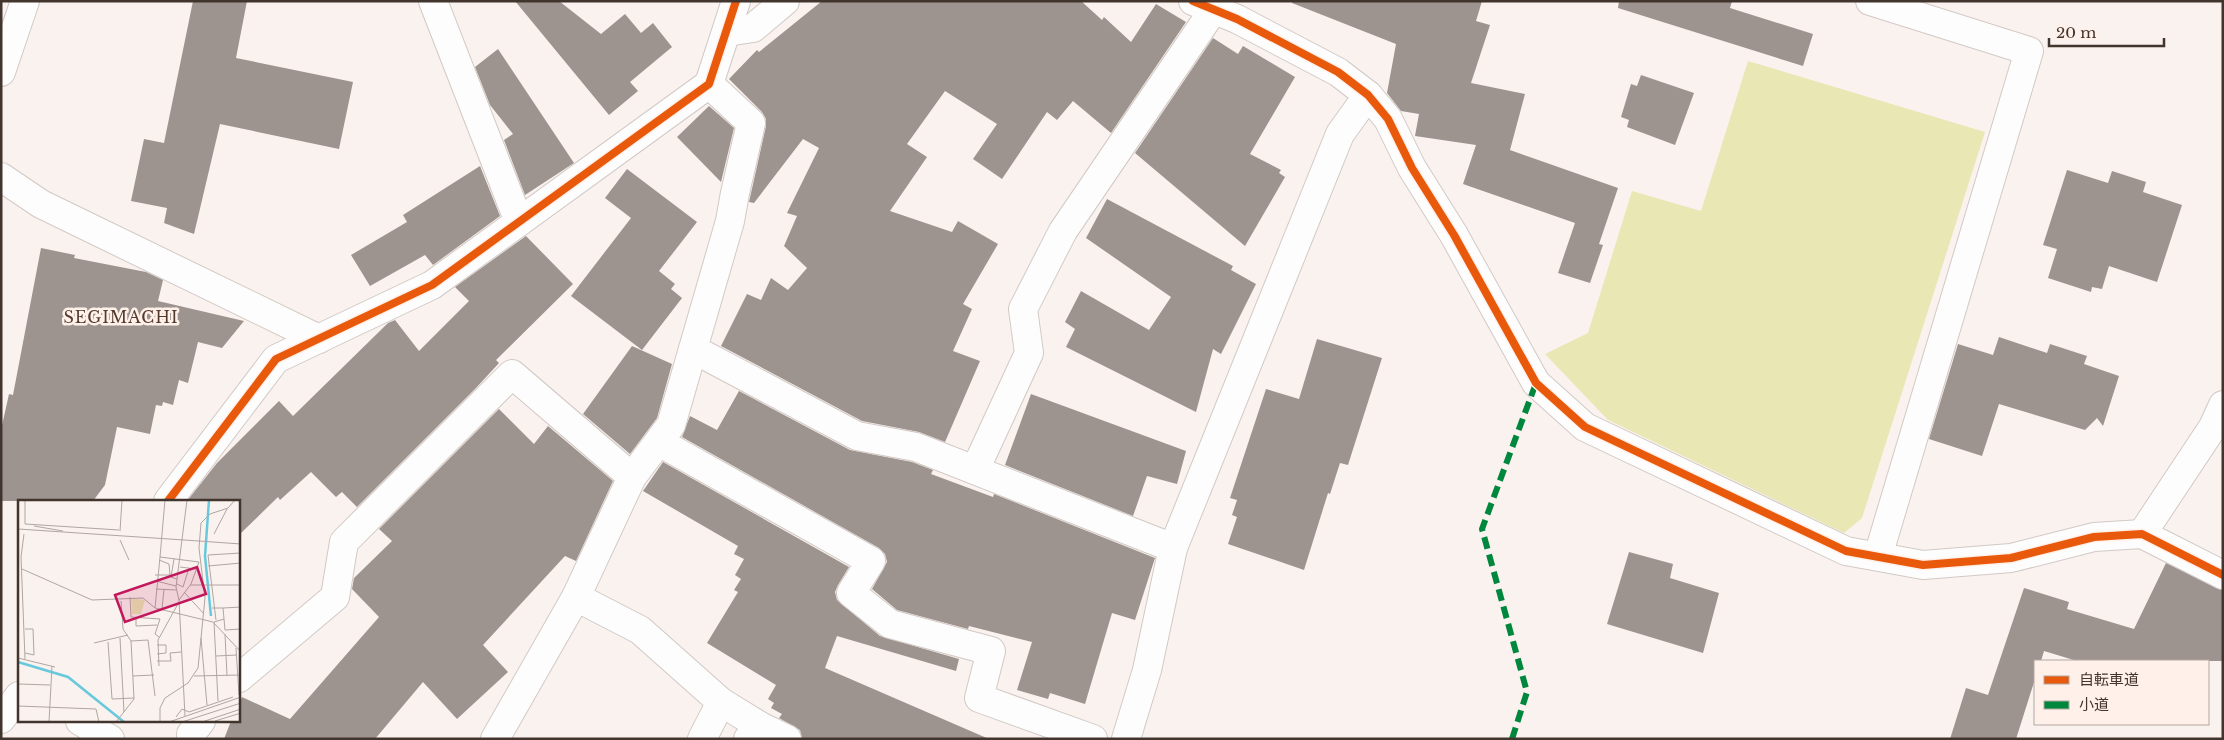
<svg xmlns="http://www.w3.org/2000/svg" width="2224" height="740" viewBox="0 0 2224 740" font-family="'Libre Baskerville','Noto Sans JP',serif">
  <style>
    .green { fill: #e9e7b4 }
    .building { fill: #9d9490 }
    .lines { fill: none; stroke-linecap: round; stroke-linejoin: round }
    .minor-casing { stroke: #d2c9c5; stroke-width: 30 }
    .tertiary-casing { stroke: #d2c9c5; stroke-width: 30 }
    .minor { stroke: #fefdfd; stroke-width: 28 }
    .tertiary { stroke: #fefdfd; stroke-width: 28 }
    .quiet { stroke: #00873e; stroke-width: 6; stroke-dasharray: 12 6; stroke-linecap: butt }
    .cycleway-casing { stroke: #fff1ea; stroke-width: 11 }
    .cycleway { stroke: #e8590c; stroke-width: 8 }
    .labels { text-anchor: middle; dominant-baseline: central; stroke-width: 5; stroke-linejoin: round; paint-order: stroke }
    .quarter-label { font-size: 16px; letter-spacing: 1px; fill: #53392c; stroke: #fff1ea }
    .inset-river { fill: none; stroke: #69c9dc; stroke-width: 2.5 }
    .inset-road { fill: none; stroke: #b0a6a2; stroke-width: 1 }
    .view { fill: #c2185b; fill-opacity: 0.15; stroke: #c2185b; stroke-width: 2.5 }
    .inset-edge { fill: none; stroke: #42352e; stroke-width: 2.5 }
  </style>
  <rect width="100%" height="100%" fill="#faf2ef"/>
  <polygon class="green" points="1748,61 1985,132 1862,518 1844,533 1608,420 1545,354 1588,333 1632,191 1701,211"/>
  <g class="building">
    <polygon points="193,1 247,1 236,58 353,82 339,149 220,124 194,234 164,223 167,208 131,201 144,139 164,143"/>
    <polygon points="515,1 559,1 601,34 625,14 641,33 653,23 672,47 630,82 638,91 609,115"/>
    <polygon points="822,1 1081,1 1102,20 1104,17 1131,42 1156,4 1186,22 1111,133 1073,101 1057,120 1047,112 1002,179 973,159 997,124 945,91 907,144 927,157 890,211 952,232 958,221 998,244 963,304 972,309 953,351 980,361 945,442 919,432 862,421 721,346 747,294 761,300 771,278 788,290 807,268 784,246 797,216 787,213 819,148 803,139 754,203 749,202 766,126 766,119 762,112 729,79 757,50 759,52"/>
    <polygon points="1292,1 1482,1 1476,21 1490,25 1471,83 1525,94 1510,150 1618,188 1599,244 1603,245 1590,283 1558,273 1575,223 1463,184 1476,145 1415,136 1419,114 1401,111 1387,93 1396,44 1292,3"/>
    <polygon points="1619,1 1732,1 1730,8 1813,34 1803,66 1618,8"/>
    <polygon points="1213,38 1238,54 1243,46 1295,77 1250,154 1281,170 1279,173 1285,177 1245,246 1135,153"/>
    <polygon points="498,49 574,163 525,195 504,140 513,134 490,105 475,67"/>
    <polygon points="1641,75 1694,93 1675,145 1627,127 1629,120 1621,117 1631,84 1637,86"/>
    <polygon points="709,106 734,128 721,182 677,137"/>
    <polygon points="480,166 500,216 433,265 425,255 370,286 351,255 407,222 403,215"/>
    <polygon points="627,169 697,222 659,271 675,284 671,289 682,298 642,350 571,296 631,218 605,198"/>
    <polygon points="2067,170 2108,183 2112,171 2146,182 2143,192 2182,205 2157,282 2109,266 2102,289 2092,287 2091,292 2048,278 2057,249 2043,245"/>
    <polygon points="1107,199 1233,266 1231,270 1256,284 1221,354 1213,349 1196,412 1066,347 1075,329 1065,322 1081,291 1149,330 1171,297 1086,238"/>
    <polygon points="526,236 573,284 496,360 499,363 476,388 357,507 342,492 336,497 311,472 280,500 278,497 239,535 239,501 187,501 217,463 279,401 293,416 388,323 395,320 419,351 469,301 455,287"/>
    <polygon points="41,248 75,255 74,258 146,272 163,280 158,301 244,321 222,348 198,342 188,383 179,380 173,405 163,402 162,406 156,405 150,434 117,427 105,485 93,501 1,501 1,430 9,394 13,395"/>
    <polygon points="1999,337 2047,353 2050,344 2087,356 2084,364 2119,376 2103,426 2097,418 2085,430 1999,404 1982,456 1929,439 1958,344 1993,355"/>
    <polygon points="1317,339 1382,358 1348,465 1340,463 1330,494 1328,493 1304,570 1228,544 1237,517 1232,515 1237,500 1230,498 1266,389 1299,399"/>
    <polygon points="632,346 672,364 657,418 630,454 583,414"/>
    <polygon points="739,391 850,450 912,462 933,470 931,474 993,497 994,494 1155,558 1135,620 1112,613 1085,704 1050,693 1048,699 1017,690 1032,642 969,626 968,629 897,610 872,589 887,562 885,554 879,548 682,437 690,416 717,430"/>
    <polygon points="1031,394 1186,451 1177,484 1147,476 1133,516 1005,465"/>
    <polygon points="499,409 534,444 548,426 613,481 576,561 565,556 483,645 508,672 457,719 423,682 375,739 224,739 231,721 239,721 239,704 242,697 290,719 379,617 352,589 354,578 392,541 379,529"/>
    <polygon points="663,462 849,567 838,585 835,592 837,600 880,636 959,659 956,671 837,636 825,668 989,739 802,739 800,730 779,718 782,714 771,708 774,703 768,699 776,685 707,643 738,592 734,590 741,579 735,575 744,559 734,554 738,546 643,491"/>
    <polygon points="1629,552 1673,564 1670,578 1719,593 1703,653 1607,624"/>
    <polygon points="2166,563 2223,590 2223,661 2077,661 2044,651 2041,661 2035,661 2035,679 2016,739 1950,739 1966,688 1988,695 2024,588 2069,602 2067,609 2134,629"/>
  </g>
  <g class="lines">
    <defs>
      <g id="minor">
        <polyline points="433,1 519,222"/>
        <polyline points="1193,1 1237,19 1338,72 1368,95 1388,119 1412,168 1454,235 1536,383 1585,427 1846,551 1923,565 2011,558 2094,537 2142,534 2223,575"/>
        <polyline points="1870,1 2029,51 1878,556"/>
        <polyline points="727,32 753,28 785,1"/>
        <polyline points="1,177 41,204 319,339"/>
        <polyline points="693,349 857,436 916,447 1173,548"/>
        <polyline points="659,442 871,561 851,593 890,624 991,651 979,698 1093,739"/>
        <polyline points="975,470 1029,353 1023,309 1063,231 1214,9"/>
        <polyline points="168,501 276,359 432,285 709,84 736,1"/>
        <polyline points="2142,534 2213,427 2223,405"/>
        <polyline points="576,597 640,630 721,702 702,739"/>
        <polyline points="239,678 335,597 344,542 512,374 632,477"/>
        <polyline points="721,702 760,726"/>
        <polyline points="1,719 19,696"/>
        <polyline points="80,721 110,739"/>
        <polyline points="191,739 191,734 201,721"/>
        <polyline points="495,739 576,597 632,477 671,425 730,221 735,193 751,123 709,84"/>
        <polyline points="748,739 760,726 787,739"/>
        <polyline points="1126,739 1147,670 1173,548 1340,134 1368,95"/>
      </g>
      <polyline id="tertiary" points="1,72 25,1"/>
    </defs>
    <use href="#minor" class="minor-casing"/>
    <use href="#tertiary" class="tertiary-casing"/>
    <use href="#minor" class="minor"/>
    <use href="#tertiary" class="tertiary"/>
    <polyline class="quiet" points="1512,739 1527,692 1482,529 1536,383"/>
    <defs>
      <g id="cycleway">
        <polyline points="1193,1 1237,19 1338,72 1368,95 1388,119 1412,168 1454,235 1536,383 1585,427 1846,551 1923,565 2011,558 2094,537 2142,534 2223,575"/>
        <polyline points="168,501 276,359 432,285 709,84 736,1"/>
      </g>
    </defs>
    <use href="#cycleway" class="cycleway-casing"/>
    <use href="#cycleway" class="cycleway"/>
  </g>
  <g class="labels">
    <g class="quarter-label">
      <text x="121" y="317">SEGIMACHI</text>
    </g>
  </g>
  <g transform="translate(18 500)">
    <rect width="222" height="222" fill="#faf2ef"/>
    <path d="M 113,98 L 127,100 L 123,114 L 114,114 Z" fill="#e9e7b4"/>
    <path class="inset-river" d="M 191,0 L 187,56 L 193,116M 0,162 L 50,177 L 106,222"/>
    <path class="inset-road" d="M 7,0 L 7,24 L 101,30M 16,26 L 45,31M 0,29 L 181,41M 102,31 L 104,0M 6,34 L 3,57 L 7,159M 196,34 L 209,9M 102,40 L 111,60M 181,41 L 223,44M 142,57 L 147,0M 156,59 L 153,77 L 159,79M 190,66 L 223,63M 162,67 L 178,69M 4,69 L 74,100 L 125,98 L 137,108 L 195,122 L 223,152M 137,75 L 152,75 L 151,64 L 141,60M 138,81 L 158,86M 159,84 L 165,87 L 171,68M 172,85 L 223,85M 138,89 L 158,90M 166,92 L 186,114M 112,97 L 113,117 L 142,119 L 137,134 L 141,137M 161,100 L 158,87 L 169,0M 137,108 L 142,57 L 181,62 L 173,84 L 161,100 L 167,216M 194,108 L 205,108 L 206,119M 205,108 L 223,107M 144,109 L 146,89M 118,117 L 118,126 L 139,125M 198,120 L 190,55 L 223,53M 7,129 L 15,129 L 16,155 L 7,153M 207,134 L 209,176M 102,138 L 106,212M 183,138 L 189,205M 113,141 L 130,140 L 137,196M 90,142 L 94,199 L 116,198M 76,143 L 110,135M 218,148 L 221,195M 139,154 L 148,153 L 148,145 L 139,145M 198,156 L 219,155M 0,158 L 37,167M 139,161 L 153,161 L 152,153 L 163,152M 141,166 L 140,140 L 161,102M 115,176 L 136,175M 176,176 L 223,175M 0,184 L 32,185M 200,201 L 196,122 L 206,119 L 207,130 L 223,129M 0,206 L 78,209 L 81,222M 158,217 L 164,209 L 171,212 L 215,197M 197,221 L 223,213M 31,222 L 34,166M 98,222 L 116,199 L 113,141 L 105,129 L 103,101M 142,222 L 142,208 L 147,198 L 170,183 L 180,168 L 187,98 L 181,48 L 183,23 L 192,14 L 210,8 L 217,0M 151,222 L 223,197M 164,222 L 223,203M 184,222 L 223,209"/>
    <path class="view" d="M 179,67 L 188,94 L 107,122 L 97,95 Z"/>
    <rect width="222" height="222" class="inset-edge"/>
  </g>
  <rect width="2224" height="740" fill="none" stroke="#42352e" stroke-width="5"/>
  <rect x="2034" y="660" width="175" height="65" fill="#fff1ea" stroke="#b3a69f"/>
  <rect x="2044" y="676" width="25" height="8" fill="#e8590c" stroke="#b3a69f"/>
  <text x="2079" y="685" font-size="15" fill="#42352e">自転車道</text>
  <rect x="2044" y="701" width="25" height="8" fill="#00873e" stroke="#b3a69f"/>
  <text x="2079" y="710" font-size="15" fill="#42352e">小道</text>
  <path d="M2049 38v8h115v-8" fill="none" stroke="#42352e" stroke-width="2.5"/>
  <text x="2056" y="38" font-size="15" fill="#42352e" stroke="#fff1ea" stroke-width="4" paint-order="stroke">20 m</text>
</svg>
